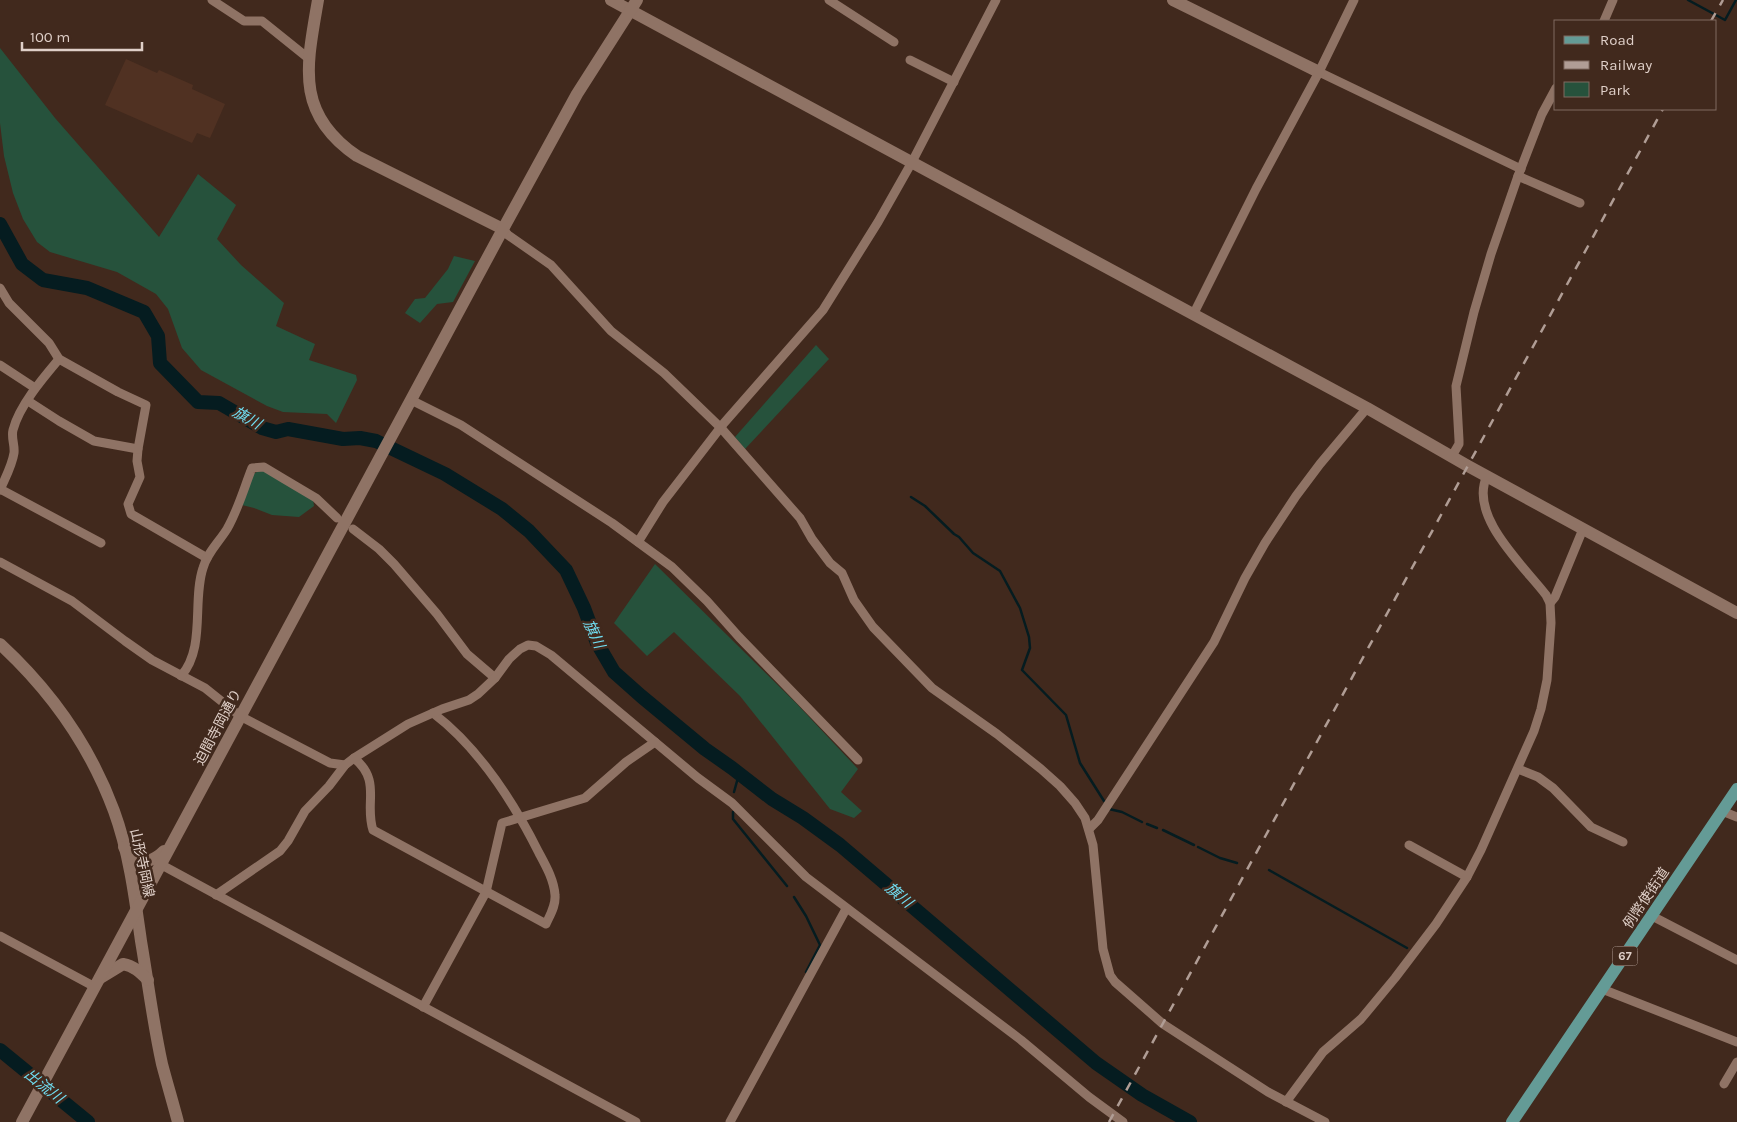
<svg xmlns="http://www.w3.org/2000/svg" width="1737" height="1122" viewBox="0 0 1737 1122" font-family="Karla,'Noto Sans JP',sans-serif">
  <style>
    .built { fill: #503122 }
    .green { fill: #26523c }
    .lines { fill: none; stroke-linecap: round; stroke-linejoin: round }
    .stream { stroke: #051c20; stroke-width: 2.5 }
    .river { stroke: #051c20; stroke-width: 14 }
    .street { stroke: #8f7365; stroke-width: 9 }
    .secondary { stroke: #8f7365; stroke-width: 12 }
    .primary { stroke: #649b96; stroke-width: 12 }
    .rail { stroke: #b09d95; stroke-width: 2.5; stroke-dasharray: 9 9; stroke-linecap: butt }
    .labels { text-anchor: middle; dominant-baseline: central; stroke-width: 5; stroke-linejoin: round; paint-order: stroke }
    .shield { fill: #41291d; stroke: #b09d95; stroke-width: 1 }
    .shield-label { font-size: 12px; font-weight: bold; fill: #dfcfc8 }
    .street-label { font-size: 14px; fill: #dfcfc8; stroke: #41291d }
    .water-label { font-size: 15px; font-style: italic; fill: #70ddf1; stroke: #41291d }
  </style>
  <rect width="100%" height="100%" fill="#41291d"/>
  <polygon class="built" points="126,59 157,73 159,70 193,85 192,89 225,104 210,138 197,133 192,143 105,105"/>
  <g class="green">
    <polygon points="0,48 55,118 159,237 198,174 236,205 217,239 241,265 284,303 276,326 315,344 309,360 356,375 357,380 336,423 327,414 283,412 267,406 201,370 182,348 168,309 156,294 117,272 50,252 37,242 23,219 13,193 4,156 0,123"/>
    <polygon points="454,256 475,261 453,302 437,304 420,323 405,313 415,299 425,298 448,269"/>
    <polygon points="816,345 829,359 745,449 735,437"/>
    <polygon points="259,471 266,471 313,499 314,506 299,517 272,515 254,508 242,505 253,474"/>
    <polygon points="655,564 796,703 858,769 841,792 862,811 854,818 830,809 740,696 674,632 647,656 614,623"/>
  </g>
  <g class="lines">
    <g class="stream">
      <polyline points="1688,0 1725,20 1736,0"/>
      <polyline points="911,497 925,506 954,534 959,537 973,553 1000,571 1020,608 1029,637 1030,648 1022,670 1066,715 1080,763 1104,801"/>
      <polyline points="734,792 739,774"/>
      <polyline points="1109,809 1122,812 1142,822"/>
      <polyline points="733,812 733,819 787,886"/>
      <polyline points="1147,824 1157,828"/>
      <polyline points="1163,830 1194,845"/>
      <polyline points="1198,847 1220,858 1237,863"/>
      <polyline points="1269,870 1407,948"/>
      <polyline points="794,897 806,916 820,945 806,972"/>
    </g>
    <g class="river">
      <polyline points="0,224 22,264 43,280 87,288 144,312 158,336 160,363 198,402 219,403 262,428 276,432 288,429 343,439 360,438 376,441 445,474 502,509 529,531 566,570 584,608 597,643 614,672 641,696 705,749 732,768 772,799 803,818 840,845 1096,1063 1142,1095 1190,1122"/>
      <polyline points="0,1050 88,1122"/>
    </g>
    <g class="street">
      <polyline points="212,0 244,21 262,21 308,58"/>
      <polyline points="829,0 894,42"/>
      <polyline points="1604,21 1613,0"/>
      <polyline points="910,60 954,82"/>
      <polyline points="1319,72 1521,169"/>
      <polyline points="1518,176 1580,203"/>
      <polyline points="503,229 508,235 551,265 611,331 664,373 721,428 800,518 812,539 830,563 842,573 854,600 873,627 932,688 997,734 1041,769 1060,786 1075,803 1085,818 1093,845 1103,949 1110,975 1115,982 1163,1024 1268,1092 1325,1122"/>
      <polyline points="0,288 9,303 49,343 59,359 118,392 146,405 138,449 137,461 140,477 128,504 131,514 207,558"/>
      <polyline points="1193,315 1256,189 1319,72 1354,0"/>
      <polyline points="0,365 35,388"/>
      <polyline points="411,400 461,425 612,523 672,567 707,601 739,637 858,760"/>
      <polyline points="28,401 59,421 94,441 138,449"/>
      <polyline points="1452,456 1459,444 1459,440 1456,386 1474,312 1491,254 1518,176 1542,114 1556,88"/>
      <polyline points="0,489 101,543"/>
      <path d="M 0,490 C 5,478 12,466 14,453 C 15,445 11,438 13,430 C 19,406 43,378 59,359"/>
      <polyline points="353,529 379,549 394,564 437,614 467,654 495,678"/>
      <polyline points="638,542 663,502 724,423 823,310 878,222 912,162 996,0"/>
      <polyline points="0,562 72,601 125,641 152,660 205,688 240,716 330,763 345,765"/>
      <polyline points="1550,603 1555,597 1583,529"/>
      <path d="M 181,676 C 206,648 192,601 203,568 C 207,553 219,542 227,529 C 238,510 244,488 252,468 L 264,467 L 284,479 L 316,498 L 337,518"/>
      <path d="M 354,758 C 382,781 364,803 373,830 L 546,924 C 550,915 556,906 555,895 C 554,880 546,866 539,853 C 513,801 479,748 433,713"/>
      <polyline points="1518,769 1538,777 1553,788 1591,827 1623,842"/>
      <polyline points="1722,811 1737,817"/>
      <polyline points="1089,829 1098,820 1214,642 1245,578 1265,543 1296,496 1320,464 1367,408"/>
      <polyline points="1409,845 1467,877"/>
      <polyline points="160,864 636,1122"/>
      <polyline points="216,895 280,851 288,841 305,811 329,786 345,765 354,758 408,724 442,709 469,700 478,694 495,678 509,659 520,649 528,645 536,646 551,655 698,778 732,803 806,877 1021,1040 1089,1097 1123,1122"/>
      <polyline points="1652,916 1737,960"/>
      <polyline points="0,936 95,987"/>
      <polyline points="1602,989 1737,1042"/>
      <polyline points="423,1007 486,892 502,823 585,798 626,762 655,742"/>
      <polyline points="1724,1084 1737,1062"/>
      <path d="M 1286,1102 L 1323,1052 L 1361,1019 L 1395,978 L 1436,924 L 1467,877 L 1481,850 L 1534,731 L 1541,709 L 1547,680 L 1551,623 L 1550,603 L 1546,595 C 1524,566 1468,516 1487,476"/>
      <polyline points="730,1122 846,909"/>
    </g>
    <g class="secondary">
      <path d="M 318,0 C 307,65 294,113 357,156 L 503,229"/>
      <polyline points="611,0 1367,408 1468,466 1737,613"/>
      <polyline points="1173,0 1319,72"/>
      <path d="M 0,644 C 51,691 90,746 114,811 C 129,852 135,898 141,941 C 148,982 153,1023 162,1064 C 167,1083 173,1103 178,1122"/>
      <path d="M 124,847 C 126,850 129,855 131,857 C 143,866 156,859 164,851"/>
      <path d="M 100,978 L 123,964 C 134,966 140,972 148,980"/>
      <polyline points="22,1122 503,229 577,94 637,0"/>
    </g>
    <polyline class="primary" points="1512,1122 1737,789"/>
    <g class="rail">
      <polyline points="1711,21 1723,0"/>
      <polyline points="1109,1122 1663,109"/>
    </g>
  </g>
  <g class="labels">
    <rect class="shield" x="1612.5" y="946.5" width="25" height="19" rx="4"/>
    <g class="shield-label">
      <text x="1625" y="956">67</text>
    </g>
    <g class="street-label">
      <text transform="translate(218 727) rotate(-62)">迫間寺岡通り</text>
      <text transform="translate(142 863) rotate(78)">山形寺岡線</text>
      <text transform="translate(1646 898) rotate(-56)">例幣使街道</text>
    </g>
    <g class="water-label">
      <text transform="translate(247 418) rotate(29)">旗川</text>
      <text transform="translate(594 634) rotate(65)">旗川</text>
      <text transform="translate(899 895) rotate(40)">旗川</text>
      <text transform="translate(44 1086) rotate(39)">出流川</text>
    </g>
  </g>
  <rect x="1554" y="20" width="162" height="90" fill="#41291d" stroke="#806b61"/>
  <rect x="1564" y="36" width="25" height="8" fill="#649b96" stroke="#806b61"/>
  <text x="1600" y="45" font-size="15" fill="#dfcfc8">Road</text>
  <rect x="1564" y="61" width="25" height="8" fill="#b09d95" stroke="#806b61"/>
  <text x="1600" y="70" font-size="15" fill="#dfcfc8">Railway</text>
  <rect x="1564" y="82" width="25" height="15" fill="#26523c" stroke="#806b61"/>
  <text x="1600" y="95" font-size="15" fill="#dfcfc8">Park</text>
  <path d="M22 42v8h120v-8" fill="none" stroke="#dfcfc8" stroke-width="2.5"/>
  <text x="30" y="42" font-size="15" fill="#dfcfc8" stroke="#41291d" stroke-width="4" paint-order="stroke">100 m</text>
</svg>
